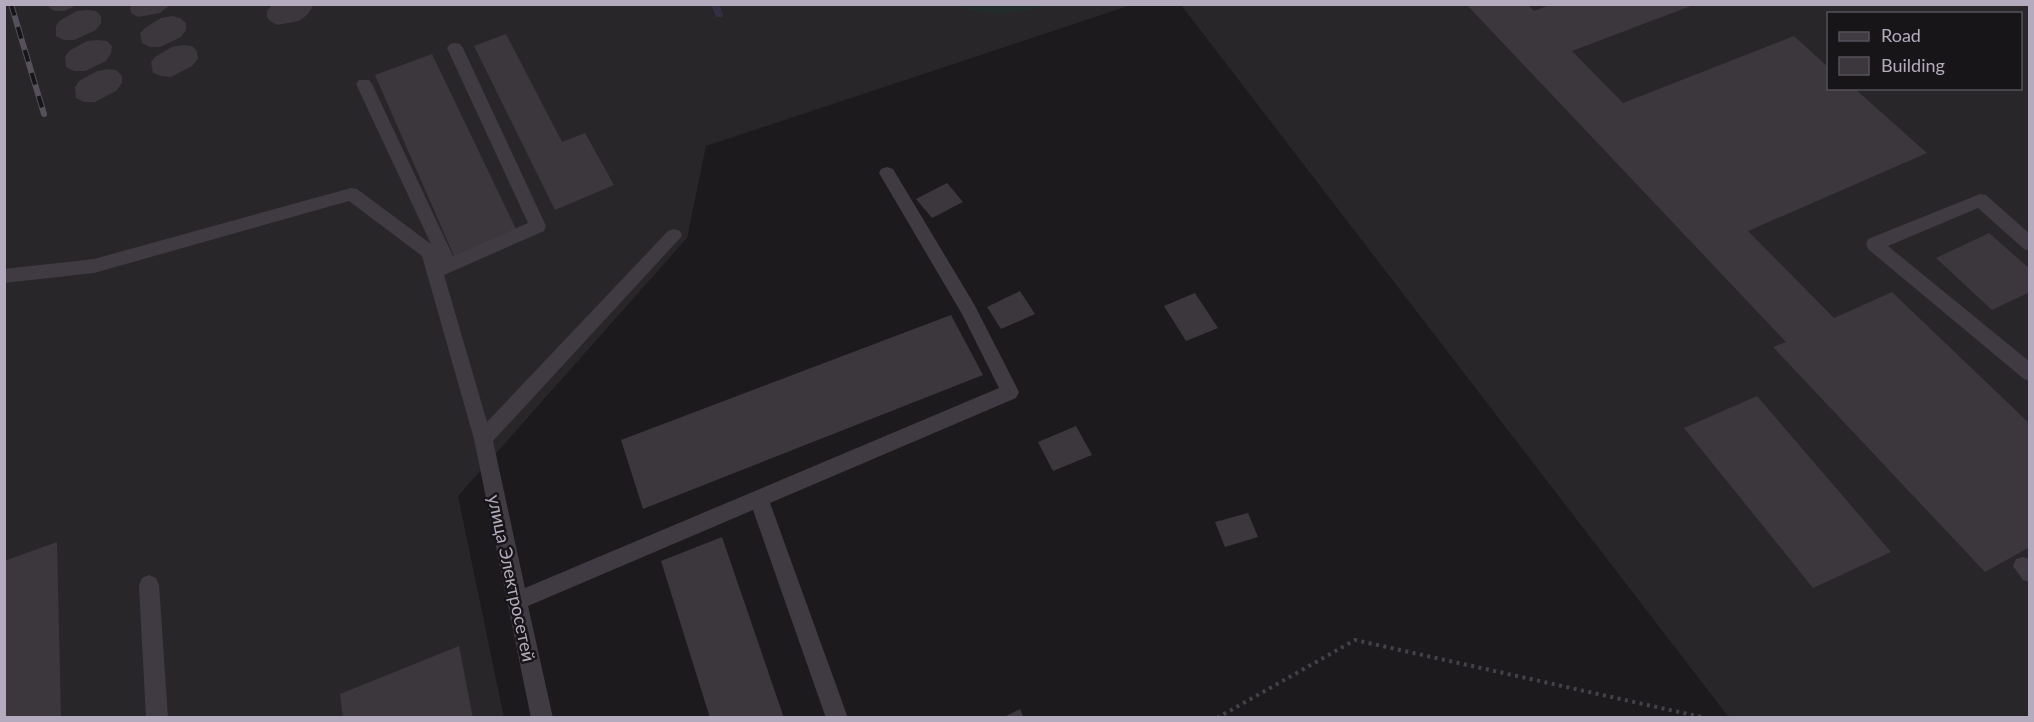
<svg xmlns="http://www.w3.org/2000/svg" width="2034" height="722" viewBox="0 0 2034 722" font-family="Lato,sans-serif">
  <style>
    .built { fill: #29262a; fill-rule: evenodd }
    .green { fill: #222c2a }
    .lines { fill: none; stroke-linecap: round; stroke-linejoin: round }
    .stream { fill: #332f43; fill-rule: evenodd }
    .building { fill: #3b373c }
    .path { stroke: #45414a; stroke-width: 4; stroke-dasharray: 3 4.5; stroke-linecap: butt }
    .minor { fill: #403b43; fill-rule: evenodd }
    .rail-casing { stroke: #55505a; stroke-width: 6 }
    .rail { stroke: #181518; stroke-width: 4; stroke-dasharray: 12; stroke-linecap: butt }
    .labels { text-anchor: middle; dominant-baseline: central; stroke-width: 5; stroke-linejoin: round; paint-order: stroke }
    .street-label { font-size: 18px; fill: #b4acbe; stroke: #181518 }
  </style>
  <rect width="100%" height="100%" fill="#1d1a1d"/>
  <g class="built">
    <polygon points="4,5 1131,5 706,146 687,238 458,496 504,718 5,717"/>
    <path d="M 1181,5 L 2029,5 L 2029,717 L 1736,718 L 1727,715 ZM 1828,14 L 2020,14 L 2020,88 L 1828,88 Z"/>
  </g>
  <path class="green" d="M 958,5 L 1047,5 C 1026,14 977,18 958,5 Z"/>
  <g class="lines">
    <polygon class="stream" points="711,4 719,4 723,15 722,17 716,17"/>
  </g>
  <g class="building">
    <polygon points="45,4 79,4 64,11 54,11"/>
    <polygon points="130,4 171,4 160,13 138,17 131,13"/>
    <polygon points="273,4 312,4 312,8 307,15 299,21 277,25 270,21 267,17 267,11"/>
    <polygon points="1466,4 1527,4 1534,11 1552,4 1696,4 1572,51 1623,103 1794,36 1828,67 1828,88 1854,88 1927,153 1748,231 1834,318 1892,292 2030,424 2030,547 1985,572 1773,347 1786,342"/>
    <polygon points="87,10 96,11 101,16 101,23 96,30 74,40 64,40 56,36 56,26 59,21 77,11"/>
    <polygon points="172,16 180,18 186,23 186,30 181,37 160,47 150,47 142,43 140,33 145,28 161,18"/>
    <polygon points="506,34 562,142 585,133 614,185 555,210 474,46"/>
    <polygon points="97,40 107,41 112,46 111,53 106,61 85,71 74,71 66,67 65,57 69,51 87,41"/>
    <polygon points="183,45 192,46 197,51 198,59 192,66 171,77 161,76 153,73 151,62 155,57 172,47"/>
    <polygon points="432,54 516,229 454,256 375,75"/>
    <polygon points="108,69 116,70 122,76 122,83 116,91 95,102 84,102 76,98 75,87 79,81 97,71"/>
    <polygon points="947,183 963,202 932,218 916,199"/>
    <polygon points="1989,233 2030,269 2030,292 1992,310 1936,258"/>
    <polygon points="1020,291 1035,314 1001,329 987,307"/>
    <polygon points="1195,293 1218,328 1186,341 1164,306"/>
    <polygon points="951,315 983,375 643,509 621,440"/>
    <polygon points="1757,396 1891,552 1813,588 1684,428"/>
    <polygon points="1076,426 1092,455 1053,471 1038,442"/>
    <polygon points="1248,513 1258,537 1225,547 1215,522"/>
    <polygon points="722,537 784,718 710,718 661,561"/>
    <polygon points="57,542 61,718 4,718 4,561"/>
    <polygon points="459,646 473,718 343,718 340,694"/>
    <polygon points="1020,709 1024,718 1002,718"/>
  </g>
  <g class="lines">
    <polyline class="path" points="1217,718 1355,640 1706,718"/>
    <g class="minor">
      <polygon points="455,43 460,44 463,48 546,226 544,231 444,275 487,422 668,231 674,229 680,231 682,236 493,441 525,588 999,388 962,314 879,173 881,169 887,167 893,169 974,304 1019,392 1016,398 770,503 848,718 826,718 753,510 528,606 553,718 531,718 474,439 422,256 349,201 94,273 4,283 4,269 94,259 351,188 357,189 431,244 356,84 359,80 369,80 372,84 453,256 528,223 447,48 450,44"/>
      <polygon points="1980,194 1986,195 2030,234 2030,251 2024,249 1978,208 1888,246 2030,362 2030,381 2024,379 1868,249 1866,244 1868,239"/>
      <polygon points="2023,557 2030,559 2030,582 2023,580 2013,566 2016,559"/>
      <polygon points="149,575 156,578 159,585 168,718 146,718 139,585 142,578"/>
    </g>
    <defs>
      <polyline id="rail" points="11,4 44,114"/>
    </defs>
    <use href="#rail" class="rail-casing"/>
    <use href="#rail" class="rail"/>
  </g>
  <g class="labels">
    <g class="street-label">
      <text transform="translate(512 578) rotate(78)">улица Электросетей</text>
    </g>
  </g>
  <rect width="2034" height="722" fill="none" stroke="#b4acbe" stroke-width="12"/>
  <rect x="1827" y="12" width="195" height="78" fill="#181518" stroke="#56515a" stroke-width="1.5"/>
  <rect x="1839" y="32" width="30" height="9" fill="#403b43" stroke="#56515a" stroke-width="1.5"/>
  <text x="1881" y="42" font-size="18" fill="#b4acbe">Road</text>
  <rect x="1839" y="57" width="30" height="18" fill="#3b373c" stroke="#56515a" stroke-width="1.5"/>
  <text x="1881" y="72" font-size="18" fill="#b4acbe">Building</text>
</svg>
